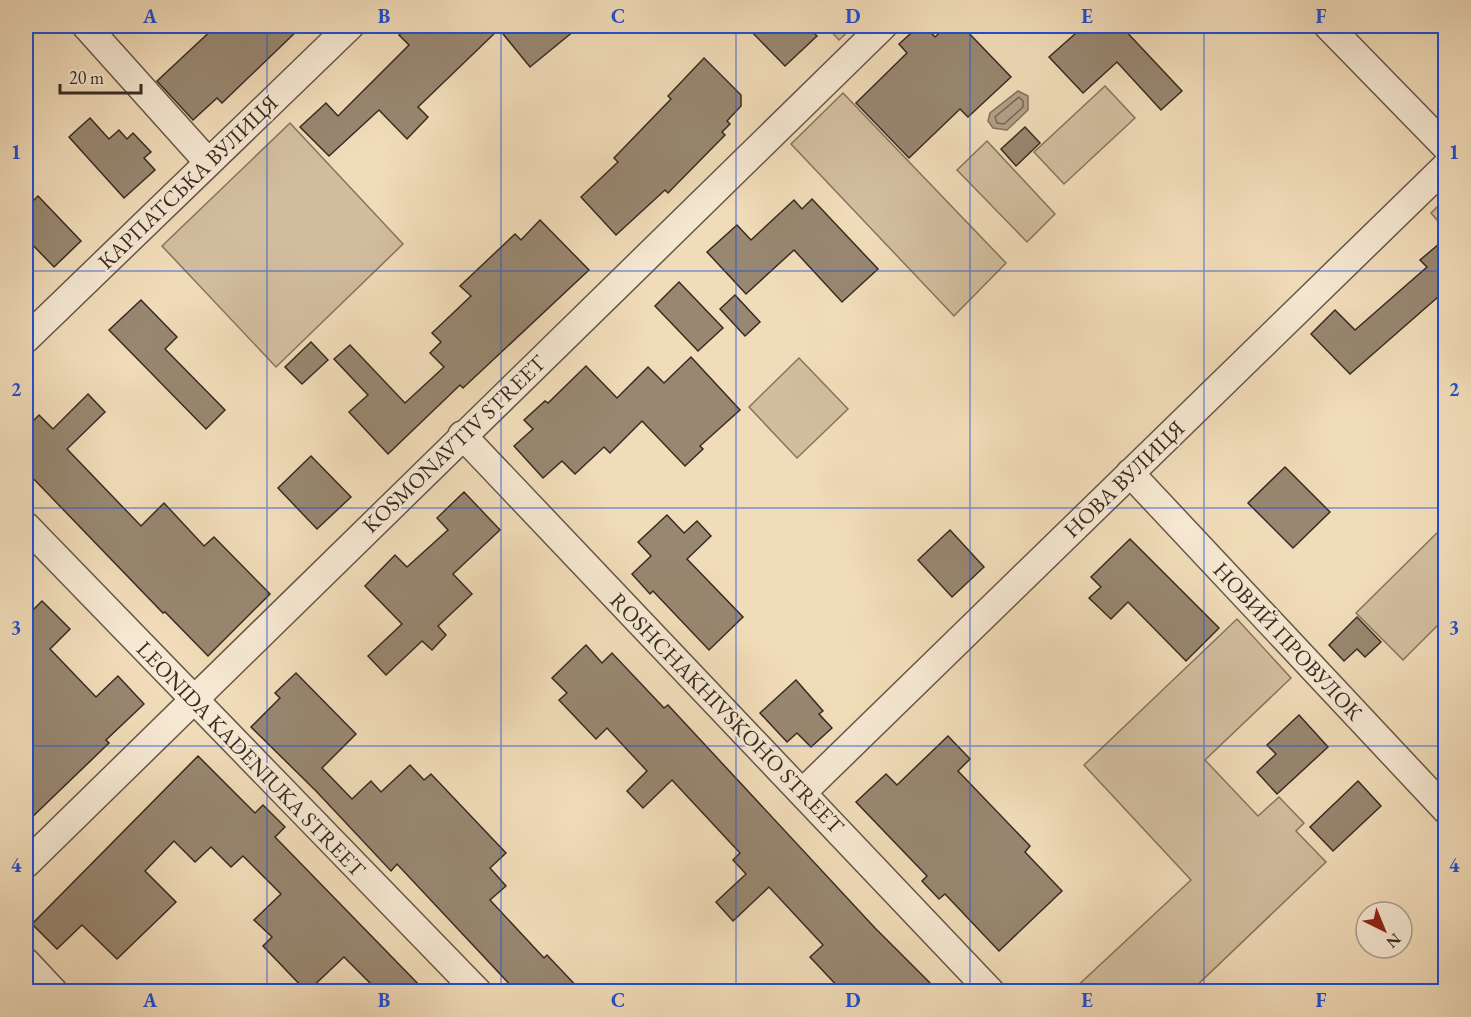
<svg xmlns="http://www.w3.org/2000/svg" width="1471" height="1017" viewBox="0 0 1471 1017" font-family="'EB Garamond',serif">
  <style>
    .green { fill: #d2be9f; stroke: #857460; stroke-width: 1.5 }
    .water { fill: #b2a086; stroke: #81715e; stroke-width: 1.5 }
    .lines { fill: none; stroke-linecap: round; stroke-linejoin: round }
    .shore { stroke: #756654; stroke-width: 1.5 }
    .building { fill: #988771; stroke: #382b22; stroke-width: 1.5 }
    .minor-casing { stroke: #665748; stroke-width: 30 }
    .minor { stroke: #f6e8d2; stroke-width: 27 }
    .grid { fill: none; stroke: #1d4ed8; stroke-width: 1.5; stroke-opacity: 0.55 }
    .labels { text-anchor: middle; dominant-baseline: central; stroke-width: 4.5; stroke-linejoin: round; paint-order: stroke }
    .street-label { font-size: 22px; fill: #382b22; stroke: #f6e8d2 }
    .neatline { fill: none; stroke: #1d4ed8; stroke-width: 2 }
    .grid-label { font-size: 20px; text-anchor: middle; font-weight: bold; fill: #1d4ed8 }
  </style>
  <rect width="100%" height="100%" fill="#f1dcb9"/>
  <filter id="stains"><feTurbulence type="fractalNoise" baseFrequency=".00333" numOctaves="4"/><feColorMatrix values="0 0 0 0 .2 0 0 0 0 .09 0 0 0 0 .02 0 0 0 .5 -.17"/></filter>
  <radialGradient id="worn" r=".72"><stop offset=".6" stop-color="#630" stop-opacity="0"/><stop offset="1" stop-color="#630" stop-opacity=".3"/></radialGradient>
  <g class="green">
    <polygon points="826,26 854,26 839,40"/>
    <polygon points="1105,86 1135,118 1064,184 1034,152"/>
    <polygon points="843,93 1006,263 954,316 791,144"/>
    <polygon points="290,123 403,244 276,367 162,246"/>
    <polygon points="987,141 1055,214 1027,242 957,170"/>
    <polygon points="1445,199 1445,229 1431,213"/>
    <polygon points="799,358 848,409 797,458 749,407"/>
    <polygon points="1445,525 1445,618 1403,660 1356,613"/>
    <polygon points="1237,619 1291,678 1205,760 1258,816 1279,797 1304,823 1296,831 1326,862 1191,991 1072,991 1191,880 1084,765"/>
  </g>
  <polygon class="water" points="1018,91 1028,96 1028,110 1007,130 993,128 988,121 990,113"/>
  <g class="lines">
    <polygon class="shore" points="1019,97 1023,101 1023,107 1004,124 997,123 995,117"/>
  </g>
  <g class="building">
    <polygon points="216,26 302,26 222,103 217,98 193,120 157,81"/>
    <polygon points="410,26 580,26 530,67 499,29 418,107 428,117 407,139 379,110 329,156 300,127 326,103 338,116 409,45 399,35"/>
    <polygon points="746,26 806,26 817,36 785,66"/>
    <polygon points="919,26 925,26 935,37 947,26 962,26 1011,77 968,117 960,109 909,158 856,103 907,53 899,44"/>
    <polygon points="1084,26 1121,26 1182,91 1161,110 1117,62 1083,93 1049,57"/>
    <polygon points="704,58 741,95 741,106 727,121 730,124 722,132 725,135 668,193 665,190 616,235 581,197 618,162 614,158 671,99 668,96"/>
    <polygon points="90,118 109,139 119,130 127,139 133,133 151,152 144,158 155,170 124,198 69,137"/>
    <polygon points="1025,127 1040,143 1016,166 1001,149"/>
    <polygon points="38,196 81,241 54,267 26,238 26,208"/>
    <polygon points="812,199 878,269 842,302 794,250 746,294 707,252 737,225 751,240 794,200 802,209"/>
    <polygon points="540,220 589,270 463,388 460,385 388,454 349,412 368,395 334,359 350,345 405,403 444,367 430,353 441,342 432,333 471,296 460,286 515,234 521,240"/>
    <polygon points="1446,238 1446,290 1350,374 1311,334 1335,310 1355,330 1427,267 1420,260"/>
    <polygon points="679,282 723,328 698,351 655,306"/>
    <polygon points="735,295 760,322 745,336 720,309"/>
    <polygon points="141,300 177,337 165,349 225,410 206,429 109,330"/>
    <polygon points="311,342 328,360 302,384 285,367"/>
    <polygon points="691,357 740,410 700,446 703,449 685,466 642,421 610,453 604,447 575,474 562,461 543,478 514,446 533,429 524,420 545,401 548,403 586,366 617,398 648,367 664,383"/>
    <polygon points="88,394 105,412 67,449 141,526 164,503 204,546 214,537 270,594 208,656 165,612 163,613 26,471 26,428 39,415 53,429"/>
    <polygon points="311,456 351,497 317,529 278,488"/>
    <polygon points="1285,467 1330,512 1293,548 1248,503"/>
    <polygon points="464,492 500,530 453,574 472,594 438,626 446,635 432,650 422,641 386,675 368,656 402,624 365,586 395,555 407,567 448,530 437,518"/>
    <polygon points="667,515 684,533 697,521 711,536 687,559 743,617 709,650 653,591 650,594 632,574 651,556 638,542"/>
    <polygon points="950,530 984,567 952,597 918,560"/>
    <polygon points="1130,539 1219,628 1186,661 1128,602 1111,619 1089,598 1101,587 1091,577"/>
    <polygon points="42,601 70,629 50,649 96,697 118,676 144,704 106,740 109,743 26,823 26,617"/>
    <polygon points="1357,617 1381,642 1365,657 1357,649 1344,661 1329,645"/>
    <polygon points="586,645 602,663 612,653 664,708 668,705 875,928 939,992 843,992 810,957 823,945 769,887 733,921 716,902 746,874 733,860 740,853 672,780 643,808 627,791 647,771 607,728 596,739 559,700 567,693 552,678"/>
    <polygon points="296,673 356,734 322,768 352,799 371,781 381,792 410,765 424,780 431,774 506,853 490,868 506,886 490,900 544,958 547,955 582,992 517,992 397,864 391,871 316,791 251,727 280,698 275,693"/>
    <polygon points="796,680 823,711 819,714 832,728 811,747 797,733 787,742 760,713"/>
    <polygon points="1299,715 1328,747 1277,794 1257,772 1276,754 1267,745"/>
    <polygon points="948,736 970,759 958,771 1030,846 1025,852 1062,891 999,951 945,894 939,899 922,881 927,876 856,802 886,774 897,785"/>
    <polygon points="198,756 255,813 263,805 285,827 275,837 426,992 379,992 344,957 307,992 263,946 272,937 254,920 281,894 243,856 231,867 211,847 195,862 174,841 145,871 176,902 117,959 82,925 57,949 32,924"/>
    <polygon points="1358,781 1381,806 1333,851 1310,827"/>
  </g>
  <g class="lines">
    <defs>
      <g id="minor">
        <polyline points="86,26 208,162"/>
        <polyline points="1328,26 1446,147"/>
        <polyline points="26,339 350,26"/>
        <polyline points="462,435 991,992"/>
        <polyline points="1130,473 1446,810"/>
        <polyline points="26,526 478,992"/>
        <polyline points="803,792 1446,166"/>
        <polyline points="26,864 883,26"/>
        <polyline points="26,962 54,992"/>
      </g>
    </defs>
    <use href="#minor" class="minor-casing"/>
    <use href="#minor" class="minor"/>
  </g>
  <path class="grid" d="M 267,26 L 267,992M 501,26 L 501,992M 736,26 L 736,992M 970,26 L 970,992M 1204,26 L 1204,992M 26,271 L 1446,271M 26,508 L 1446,508M 26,746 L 1446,746"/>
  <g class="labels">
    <g class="street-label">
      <text transform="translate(188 182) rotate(-44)">КАРПАТСЬКА ВУЛИЦЯ</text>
      <text transform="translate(454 444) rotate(-44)">KOSMONAVTIV STREET</text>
      <text transform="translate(1124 479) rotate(-44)">НОВА ВУЛИЦЯ</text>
      <text transform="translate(1288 641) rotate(47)">НОВИЙ ПРОВУЛОК</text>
      <text transform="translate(727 713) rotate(46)">ROSHCHAKHIVSKOHO STREET</text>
      <text transform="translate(251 759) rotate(46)">LEONIDA KADENIUKA STREET</text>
    </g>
  </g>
  <rect width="1471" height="1017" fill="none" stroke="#f1dcb9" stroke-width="66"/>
  <g transform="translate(1384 930) rotate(137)"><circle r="28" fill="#f6e8d2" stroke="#aa9c8c" stroke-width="1.5"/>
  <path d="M0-4.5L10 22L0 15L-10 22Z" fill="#8f2418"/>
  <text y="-9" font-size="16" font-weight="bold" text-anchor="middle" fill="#382b22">N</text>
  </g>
  <path d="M60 84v9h81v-9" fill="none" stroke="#382b22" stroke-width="3"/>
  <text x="69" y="84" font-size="18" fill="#382b22" stroke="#f6e8d2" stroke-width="4.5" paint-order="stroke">20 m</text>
  <rect x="33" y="33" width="1405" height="951" class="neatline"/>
  <g class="grid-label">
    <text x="150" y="23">A</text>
    <text x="384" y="23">B</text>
    <text x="618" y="23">C</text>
    <text x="853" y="23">D</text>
    <text x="1087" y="23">E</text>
    <text x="1321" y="23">F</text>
    <text x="16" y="159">1</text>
    <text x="1454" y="159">1</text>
    <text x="16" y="396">2</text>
    <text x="1454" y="396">2</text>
    <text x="16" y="634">3</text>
    <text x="1454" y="634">3</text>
    <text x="16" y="872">4</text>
    <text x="1454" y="872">4</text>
    <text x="150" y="1007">A</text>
    <text x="384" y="1007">B</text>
    <text x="618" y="1007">C</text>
    <text x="853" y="1007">D</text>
    <text x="1087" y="1007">E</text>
    <text x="1321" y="1007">F</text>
  </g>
  <rect width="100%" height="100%" filter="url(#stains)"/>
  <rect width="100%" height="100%" fill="url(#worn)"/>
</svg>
